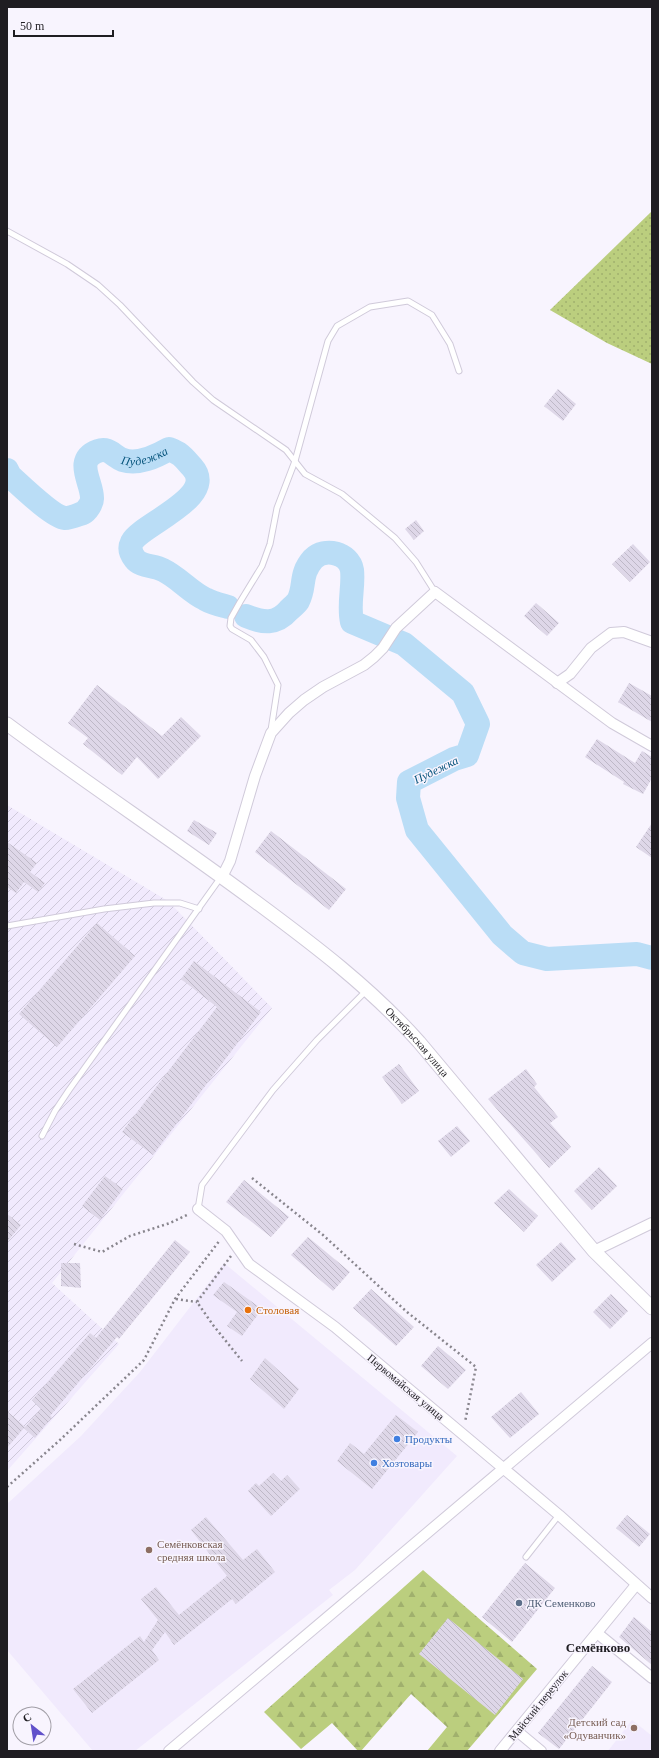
<svg xmlns="http://www.w3.org/2000/svg" width="659" height="1758" viewBox="0 0 659 1758" font-family="Georgia,serif">
  <style>
    .built { fill: #f1eafd }
    .industrial { fill: url(#industrial-furrows) }
    .grass { fill: url(#grass-dots) }
    .forest { fill: url(#forest-firs) }
    .lines { fill: none; stroke-linecap: round; stroke-linejoin: round }
    .river { stroke: #baddf6; stroke-width: 24 }
    .building { fill: url(#building-back-hatch) }
    .service-casing { stroke: #d0cada; stroke-width: 7 }
    .minor-casing { stroke: #d0cada; stroke-width: 12 }
    .tertiary-casing { stroke: #d0cada; stroke-width: 15 }
    .path { stroke: #88858d; stroke-width: 2.5; stroke-dasharray: 2 3; stroke-linecap: butt }
    .service { stroke: #fff; stroke-width: 5 }
    .minor { stroke: #fff; stroke-width: 10 }
    .tertiary { stroke: #fff; stroke-width: 13 }
    .food-dot { fill: #e8710a; stroke: #f8f4fe; stroke-width: 1.5 }
    .shop-dot { fill: #3f7fe0; stroke: #f8f4fe; stroke-width: 1.5 }
    .education-dot { fill: #8d6e63; stroke: #f8f4fe; stroke-width: 1.5 }
    .service-dot { fill: #5c6f8a; stroke: #f8f4fe; stroke-width: 1.5 }
    .labels { text-anchor: middle; dominant-baseline: central; stroke-width: 3; stroke-linejoin: round; paint-order: stroke }
    .street-label { font-size: 11px; fill: #1f1d22; stroke: #f8f4fe }
    .food-label { font-size: 11px; fill: #c56008; stroke: #f8f4fe; text-anchor: start }
    .shop-label { font-size: 11px; fill: #366cbe; stroke: #f8f4fe; text-anchor: start }
    .education-label { font-size: 11px; fill: #785e54; stroke: #f8f4fe; text-anchor: start }
    .service-label { font-size: 11px; fill: #4e5e75; stroke: #f8f4fe; text-anchor: start }
    .water-label { font-size: 12px; font-style: italic; fill: #06547c; stroke: #f8f4fe }
    .quarter-label { font-size: 13px; font-weight: bold; fill: #1f1d22; stroke: #f8f4fe }
  </style>
  <defs>
    <pattern id="industrial-furrows" width="10" height="10" patternUnits="userSpaceOnUse"><rect width="10" height="10" fill="#f1eafd"/><path d="M-1 1l2-2M0 10L10 0M9 11l2-2" fill="none" stroke="#cec8d9"/></pattern>
    <pattern id="grass-dots" width="8" height="8" patternUnits="userSpaceOnUse"><rect width="8" height="8" fill="#bbce7e"/><path d="M2 2h.1M6 6h.1" fill="none" stroke="#a0b06d" stroke-width="1.8" stroke-linecap="round"/></pattern>
    <pattern id="forest-firs" width="22" height="20" patternUnits="userSpaceOnUse"><rect width="22" height="20" fill="#bbce7e"/><path d="M5 1l3.5 6h-7zM16 11l3.5 6h-7z" fill="#a0b06d"/></pattern>
    <pattern id="building-back-hatch" width="6" height="6" patternUnits="userSpaceOnUse"><rect width="6" height="6" fill="#ded7e8"/><path d="M-1 5l2 2M0 0l6 6M5-1l2 2" fill="none" stroke="#beb8c7"/></pattern>
  </defs>
  <rect width="100%" height="100%" fill="#f8f4fe"/>
  <g class="built">
    <polygon points="224,1263 457,1456 355,1570 329,1590 333,1595 135,1751 93,1751 7,1650 7,1504 81,1436 140,1372"/>
    <polygon points="632,1720 652,1736 652,1751 608,1751"/>
  </g>
  <polygon class="industrial" points="7,805 168,901 272,1008 52,1283 119,1344 7,1471"/>
  <polygon class="grass" points="652,211 652,364 607,343 550,310"/>
  <polygon class="forest" points="423,1570 537,1669 467,1751 427,1751 447,1727 411,1694 361,1751 358,1751 332,1723 301,1749 264,1712"/>
  <g class="lines">
    <g class="river">
      <path id="s1" d="M 7,470 L 10,476 C 20,485 53,517 65,518 C 71,518 77,515 83,513 C 87,511 92,503 92,499 C 93,483 73,460 98,451 C 109,447 113,456 123,460 C 138,465 155,457 169,449 C 182,454 183,457 192,467 C 219,497 141,524 132,542 C 129,548 131,554 135,559 C 141,567 154,565 163,570 C 178,577 190,592 205,599 C 212,603 221,605 228,607"/>
      <path d="M 246,616 C 263,623 276,625 289,610 C 292,607 296,604 298,601 C 306,586 299,575 313,559 C 325,547 349,553 352,570 C 354,587 348,604 352,622 L 404,644 L 463,693 L 478,724 L 467,755 L 454,759 L 409,782 L 408,798 L 417,830 L 502,935 L 523,953 L 547,959 L 637,954 L 652,958"/>
    </g>
  </g>
  <g class="building">
    <polygon points="558,389 576,404 563,421 544,406"/>
    <polygon points="416,520 424,531 414,540 405,529"/>
    <polygon points="633,544 650,562 630,582 612,564"/>
    <polygon points="536,603 559,623 547,636 524,616"/>
    <polygon points="629,683 652,696 652,722 618,702"/>
    <polygon points="97,685 162,736 181,717 201,736 158,779 137,757 122,775 83,744 88,738 68,723"/>
    <polygon points="597,739 635,763 642,751 652,757 652,778 643,794 623,784 624,782 585,757"/>
    <polygon points="194,820 217,833 209,845 187,831"/>
    <polygon points="652,823 652,858 636,847"/>
    <polygon points="271,831 346,889 329,910 255,852"/>
    <polygon points="7,842 37,863 30,872 45,883 38,892 24,882 16,893 7,887"/>
    <polygon points="97,923 135,956 57,1047 19,1014"/>
    <polygon points="194,961 261,1012 153,1155 122,1132 217,1007 181,979"/>
    <polygon points="399,1064 419,1091 402,1104 382,1077"/>
    <polygon points="526,1069 537,1084 534,1087 558,1117 550,1123 571,1147 549,1168 488,1099"/>
    <polygon points="457,1126 470,1141 451,1157 438,1141"/>
    <polygon points="599,1167 617,1186 592,1210 574,1191"/>
    <polygon points="105,1176 123,1189 100,1220 82,1206"/>
    <polygon points="244,1180 289,1217 271,1237 226,1202"/>
    <polygon points="509,1189 538,1216 524,1232 494,1203"/>
    <polygon points="7,1214 21,1225 7,1242"/>
    <polygon points="308,1237 350,1272 333,1291 291,1255"/>
    <polygon points="175,1240 190,1252 137,1317 119,1339 117,1337 50,1416 52,1417 35,1438 24,1428 7,1448 7,1411 25,1427 41,1409 32,1400 90,1333 96,1338"/>
    <polygon points="561,1242 576,1259 552,1282 536,1265"/>
    <polygon points="61,1263 80,1263 81,1288 61,1286"/>
    <polygon points="224,1282 262,1309 242,1336 227,1326 237,1312 213,1295"/>
    <polygon points="371,1289 414,1327 396,1346 353,1308"/>
    <polygon points="611,1294 628,1311 610,1329 593,1312"/>
    <polygon points="438,1346 466,1370 448,1389 421,1366"/>
    <polygon points="265,1358 299,1389 284,1409 250,1379"/>
    <polygon points="521,1392 539,1414 510,1438 491,1417"/>
    <polygon points="396,1415 418,1432 372,1489 337,1461 350,1443 364,1454"/>
    <polygon points="273,1473 281,1481 287,1475 300,1489 271,1516 248,1491 256,1483 259,1486"/>
    <polygon points="627,1515 650,1534 639,1547 616,1528"/>
    <polygon points="206,1517 243,1560 257,1549 275,1572 236,1604 232,1599 174,1645 165,1632 152,1650 159,1660 92,1713 73,1689 140,1636 144,1642 158,1620 141,1599 156,1587 179,1615 227,1576 191,1530"/>
    <polygon points="525,1563 555,1588 512,1642 482,1617"/>
    <polygon points="634,1617 652,1632 652,1665 619,1637"/>
    <polygon points="448,1618 523,1679 495,1715 419,1654"/>
    <polygon points="592,1666 612,1682 559,1749 538,1733"/>
  </g>
  <g class="lines">
    <defs>
      <g id="service">
        <polyline points="7,231 67,264 98,285 120,305 193,382 213,400 286,450 305,474 342,494 395,538 416,562 435,592"/>
        <polyline points="271,730 278,685 264,657 251,640 232,629 230,626 231,618 240,602 262,566 270,544 277,508 295,461 328,341 337,326 370,307 408,301 432,315 450,344 459,371"/>
        <polyline points="7,926 104,909 154,903 180,903 199,909"/>
        <polyline points="42,1136 55,1111 69,1090 221,877"/>
        <polyline points="198,1209 202,1185 273,1090 317,1040 366,991"/>
        <polyline points="526,1557 559,1515"/>
      </g>
      <g id="minor">
        <polyline points="557,683 570,674 591,648 611,633 624,632 652,642"/>
        <polyline points="222,877 230,861 255,776 271,733 289,713 304,700 323,687 364,665 374,657 383,648 396,628 435,592 612,723 652,746"/>
        <polyline points="198,1209 226,1231 249,1264 335,1327 559,1515 652,1598"/>
        <polyline points="594,1251 652,1223"/>
        <polyline points="597,1633 652,1678"/>
        <polyline points="517,1731 541,1751"/>
        <polyline points="169,1751 652,1343"/>
        <polyline points="500,1751 636,1585"/>
      </g>
      <g id="tertiary">
        <path id="s2" d="M 7,724 C 89,785 174,841 256,902 C 314,945 371,988 419,1042 L 594,1251 L 652,1308"/>
      </g>
    </defs>
    <use href="#service" class="service-casing"/>
    <use href="#minor" class="minor-casing"/>
    <use href="#tertiary" class="tertiary-casing"/>
    <g class="path">
      <polyline points="252,1178 323,1235 407,1312 476,1367 465,1422"/>
      <polyline points="74,1244 102,1252 130,1236 170,1223 189,1214"/>
      <polyline points="231,1256 197,1302 213,1325 242,1361"/>
      <polyline points="176,1299 197,1302"/>
      <polyline points="7,1487 60,1440 144,1360 175,1299 220,1240"/>
    </g>
    <use href="#service" class="service"/>
    <use href="#minor" class="minor"/>
    <use href="#tertiary" class="tertiary"/>
  </g>
  <circle class="food-dot" cx="248" cy="1310" r="4"/>
  <g class="shop-dot">
    <circle cx="397" cy="1439" r="4"/>
    <circle cx="374" cy="1463" r="4"/>
  </g>
  <g class="education-dot">
    <circle cx="149" cy="1550" r="4"/>
    <circle cx="634" cy="1728" r="4"/>
  </g>
  <circle class="service-dot" cx="519" cy="1603" r="4"/>
  <g class="labels">
    <g class="street-label">
      <text stroke="none"><textPath href="#s2" startOffset="520">Октябрьская улица</textPath></text>
      <text transform="translate(406 1387) rotate(40)">Первомайская улица</text>
      <text transform="translate(538 1705) rotate(-51)">Майский переулок</text>
    </g>
    <g class="food-label">
      <text x="256" y="1310">Столовая</text>
    </g>
    <g class="shop-label">
      <text x="405" y="1439">Продукты</text>
      <text x="382" y="1463">Хозтовары</text>
    </g>
    <g class="education-label">
      <text x="157" y="1544">Семёнковская<tspan x="157" dy="13">средняя школа</tspan></text>
      <text x="626" y="1722" text-anchor="end">Детский сад<tspan x="626" dy="13">«Одуванчик»</tspan></text>
    </g>
    <g class="service-label">
      <text x="527" y="1603">ДК Семенково</text>
    </g>
    <g class="water-label">
      <text stroke="none"><textPath href="#s1" startOffset="217">Пудежка</textPath></text>
      <text transform="translate(436 770) rotate(-26)">Пудежка</text>
    </g>
    <g class="quarter-label">
      <text x="598" y="1647">Семёнково</text>
    </g>
  </g>
  <rect width="659" height="1758" fill="none" stroke="#1f1d22" stroke-width="16"/>
  <g transform="translate(32 1726) rotate(330)"><circle r="19" fill="#f8f4fe" stroke="#a19ea6"/>
  <path d="M0-3L7 15L0 10L-7 15Z" fill="#6151ca"/>
  <text y="-6" font-size="11" font-weight="bold" text-anchor="middle" fill="#1f1d22">С</text>
  </g>
  <path d="M14 30v6h99v-6" fill="none" stroke="#1f1d22" stroke-width="2"/>
  <text x="20" y="30" font-size="12" fill="#1f1d22" stroke="#f8f4fe" stroke-width="3" paint-order="stroke">50 m</text>
</svg>
